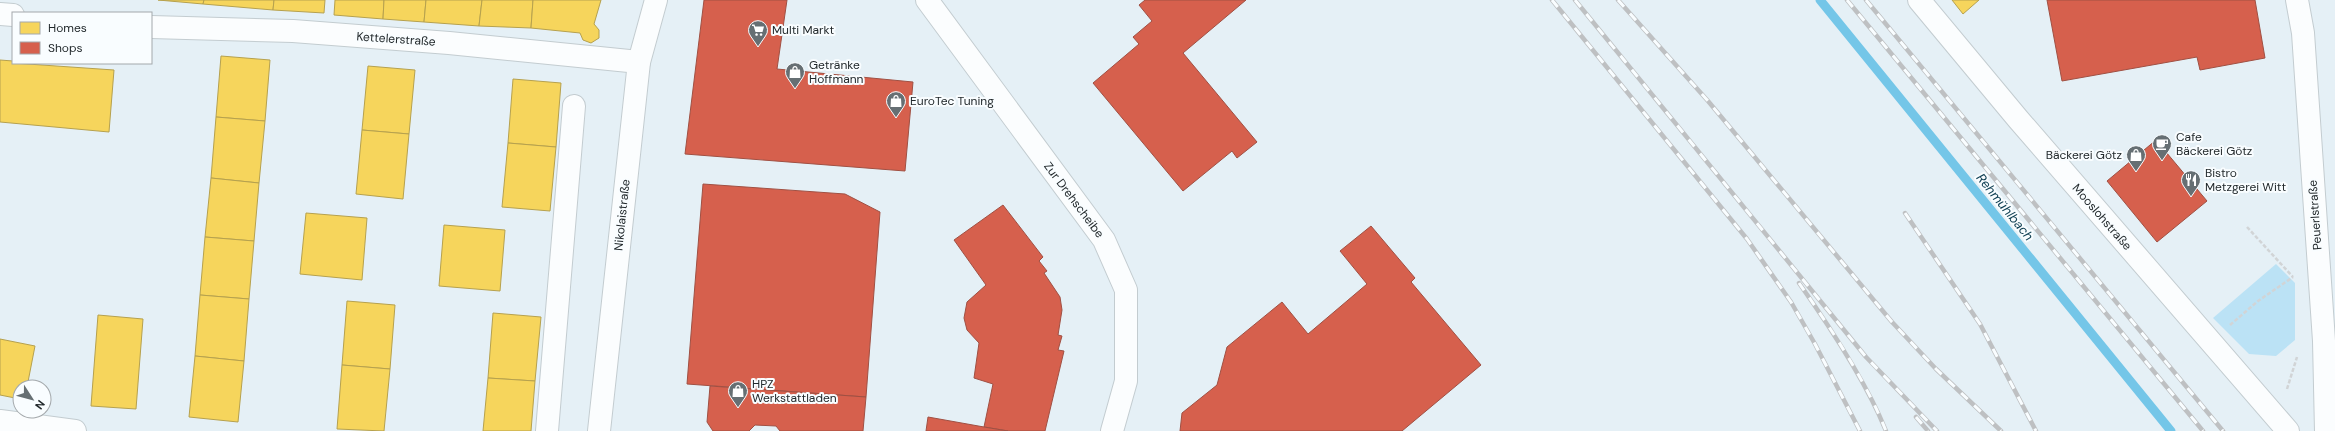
<svg xmlns="http://www.w3.org/2000/svg" width="2335" height="431" viewBox="0 0 2335 431" font-family="'DM Sans',sans-serif">
  <style>
    .green { fill: #bbe2f5 }
    .homes { fill: #f6d55c; stroke: #b6a14e }
    .shops { fill: #d6604d; stroke: #a05043 }
    .lines { fill: none; stroke-linecap: round; stroke-linejoin: round }
    .stream { stroke: #74c6e8; stroke-width: 9 }
    .minor-casing { stroke: #c3ccd0; stroke-width: 24 }
    .major-casing { stroke: #c3ccd0; stroke-width: 24 }
    .path { stroke: #d1d4d6; stroke-width: 2.5; stroke-dasharray: 4 2; stroke-linecap: butt }
    .minor { stroke: #fbfdfe; stroke-width: 22 }
    .major { stroke: #fbfdfe; stroke-width: 22 }
    .rail-casing { stroke: #bec0c2; stroke-width: 4.5 }
    .rail { stroke: #f9fdff; stroke-width: 3; stroke-dasharray: 9; stroke-linecap: butt }
    .labels { text-anchor: middle; dominant-baseline: central; stroke-width: 4; stroke-linejoin: round; paint-order: stroke }
    .poi-label { font-size: 12px; fill: #22292c; stroke: #f9fdff; text-anchor: start }
    .street-label { font-size: 12px; fill: #22292c; stroke: #f9fdff }
    .water-label { font-size: 13px; font-style: italic; fill: #114154; stroke: #f9fdff }
  </style>
  <rect width="100%" height="100%" fill="#e5f0f6"/>
  <polygon class="green" points="2276,264 2295,283 2295,340 2276,356 2249,354 2213,318"/>
  <g class="homes">
    <polygon points="158,0 204,0 203,4"/>
    <polygon points="204,0 274,0 273,10 203,4"/>
    <polygon points="274,0 325,0 324,13 273,10"/>
    <polygon points="335,0 384,0 383,19 334,15"/>
    <polygon points="384,0 426,0 424,22 383,19"/>
    <polygon points="426,0 482,0 479,26 424,22"/>
    <polygon points="482,0 533,0 531,28 479,26"/>
    <polygon points="533,0 601,0 594,24 599,30 599,38 591,43 583,40 580,33 531,28"/>
    <polygon points="1952,0 1979,0 1963,14"/>
    <polygon points="221,56 270,60 265,121 216,117"/>
    <polygon points="0,60 13,61 13,63 114,70 109,132 0,122"/>
    <polygon points="368,66 415,70 409,134 362,130"/>
    <polygon points="513,79 561,83 556,147 508,143"/>
    <polygon points="216,117 265,121 259,183 211,178"/>
    <polygon points="362,130 409,134 403,199 356,194"/>
    <polygon points="508,143 556,147 550,211 502,207"/>
    <polygon points="211,178 259,183 254,241 205,237"/>
    <polygon points="306,213 367,218 362,280 300,274"/>
    <polygon points="444,225 505,230 500,291 439,286"/>
    <polygon points="205,237 254,241 249,299 200,295"/>
    <polygon points="200,295 249,299 244,361 195,356"/>
    <polygon points="347,301 395,305 390,369 342,365"/>
    <polygon points="493,313 541,317 535,381 488,378"/>
    <polygon points="98,315 143,319 136,409 91,406"/>
    <polygon points="0,339 35,346 27,387 20,387 20,399 0,395"/>
    <polygon points="195,356 244,361 238,422 189,417"/>
    <polygon points="342,365 390,369 384,431 337,429"/>
    <polygon points="488,378 535,381 531,431 483,431"/>
  </g>
  <g class="shops">
    <polygon points="704,0 787,0 777,69 913,82 905,171 685,154"/>
    <polygon points="1145,0 1246,0 1183,53 1257,142 1237,158 1232,151 1183,191 1093,83 1139,44 1133,37 1152,21 1139,5"/>
    <polygon points="2047,0 2255,0 2265,58 2200,70 2197,57 2062,81"/>
    <polygon points="2156,140 2207,201 2157,242 2107,181"/>
    <polygon points="703,184 845,194 880,212 866,397 687,384"/>
    <polygon points="1003,205 1043,257 1039,261 1047,271 1044,273 1060,297 1062,310 1058,335 1062,336 1058,350 1064,351 1045,431 1008,431 984,427 993,384 974,378 979,343 967,330 964,318 967,302 986,285 954,240"/>
    <polygon points="1371,226 1415,278 1411,282 1481,365 1402,431 1180,431 1182,413 1217,385 1227,347 1282,302 1308,334 1367,284 1340,251"/>
    <polygon points="710,386 866,397 863,431 780,431 776,426 755,425 749,431 713,431 707,422"/>
    <polygon points="928,417 984,427 1008,431 926,431"/>
  </g>
  <g class="lines">
    <polyline class="stream" points="1820,0 2171,431"/>
    <defs>
      <g id="minor">
        <polyline points="927,0 1104,240 1126,290 1126,381 1112,431"/>
        <polyline points="1919,0 2018,119 2288,431"/>
        <polyline points="2297,0 2303,33 2324,341 2326,431"/>
        <polyline points="0,14 13,15"/>
        <polyline points="151,27 293,31 449,43 639,62"/>
        <polyline points="0,421 75,431"/>
        <polyline points="547,431 574,106"/>
      </g>
      <polyline id="major" points="599,431 639,62 656,0"/>
    </defs>
    <use href="#minor" class="minor-casing"/>
    <use href="#major" class="major-casing"/>
    <g class="path">
      <polyline points="2247,227 2293,277"/>
      <polyline points="2230,325 2258,301 2293,277"/>
      <polyline points="2287,389 2297,357"/>
    </g>
    <use href="#minor" class="minor"/>
    <use href="#major" class="major"/>
    <defs>
      <g id="rail">
        <polyline points="1552,0 1747,239 1791,302 1815,344 1860,431"/>
        <polyline points="1575,0 1866,357 1937,431"/>
        <polyline points="1618,0 1708,101 1892,322 1936,369 2001,431"/>
        <polyline points="1847,0 2203,431"/>
        <polyline points="1866,0 2223,431"/>
        <polyline points="1905,213 1980,324 2036,431"/>
        <path d="M 1799,283 C 1830,327 1866,381 1886,431"/>
        <polyline points="1916,417 1928,431"/>
      </g>
    </defs>
    <use href="#rail" class="rail-casing"/>
    <use href="#rail" class="rail"/>
  </g>
  <defs>
    <symbol id="supermarket-pin" viewBox="-11 -11 22 30"><path d="M0 17L-7.5 6A9.5 9.5 0 1 1 7.5 6Z" fill="#666f73" stroke="#f9fdff"/><path d="M-6-5.5h2.5l.6 2H6L4.5 2H-2.5L-4.4-4H-6ZM-1.5 3.2a1.3 1.3 0 1 0 .1 0ZM3 3.2a1.3 1.3 0 1 0 .1 0Z" fill="#fff"/></symbol>
    <symbol id="shop-pin" viewBox="-11 -11 22 30"><path d="M0 17L-7.5 6A9.5 9.5 0 1 1 7.5 6Z" fill="#666f73" stroke="#f9fdff"/><path d="M-5-2.5h2.3a2.7 3.5 0 0 1 5.4 0H5L5.5 6h-11ZM-1.5-2.5h3a1.5 2.3 0 0 0-3 0Z" fill="#fff"/></symbol>
    <symbol id="cafe-pin" viewBox="-11 -11 22 30"><path d="M0 17L-7.5 6A9.5 9.5 0 1 1 7.5 6Z" fill="#666f73" stroke="#f9fdff"/><path d="M-5.5-4.5H6V0H3Q3 3.5 0 3.5H-2.5Q-5.5 3.5-5.5 0ZM3-3.2v2h1.7v-2ZM-6 4.5H4V6H-6Z" fill="#fff"/></symbol>
    <symbol id="restaurant-pin" viewBox="-11 -11 22 30"><path d="M0 17L-7.5 6A9.5 9.5 0 1 1 7.5 6Z" fill="#666f73" stroke="#f9fdff"/><path d="M-5-6h1v4h1v-4h1v4h1v-4h1v5L-1.5 .5V6h-2V.5L-5-1ZM5-6V6H3V1.5H1.5Q1.5-4 5-6Z" fill="#fff"/></symbol>
  </defs>
  <g fill-rule="evenodd">
    <use href="#supermarket-pin" x="747" y="19" width="22" height="30"/>
    <use href="#shop-pin" x="784" y="61" width="22" height="30"/>
    <use href="#shop-pin" x="885" y="90" width="22" height="30"/>
    <use href="#cafe-pin" x="2151" y="133" width="22" height="30"/>
    <use href="#shop-pin" x="2125" y="144" width="22" height="30"/>
    <use href="#restaurant-pin" x="2180" y="169" width="22" height="30"/>
    <use href="#shop-pin" x="727" y="380" width="22" height="30"/>
  </g>
  <g class="labels">
    <g class="poi-label">
      <text x="772" y="30">Multi Markt</text>
      <text x="809" y="65">Getränke<tspan x="809" dy="14">Hoffmann</tspan></text>
      <text x="910" y="101">EuroTec Tuning</text>
      <text x="2176" y="137">Cafe<tspan x="2176" dy="14">Bäckerei Götz</tspan></text>
      <text x="2122" y="155" text-anchor="end">Bäckerei Götz</text>
      <text x="2205" y="173">Bistro<tspan x="2205" dy="14">Metzgerei Witt</tspan></text>
      <text x="752" y="384">HPZ<tspan x="752" dy="14">Werkstattladen</tspan></text>
    </g>
    <g class="street-label">
      <text transform="translate(396 39) rotate(4)">Kettelerstraße</text>
      <text transform="translate(1074 200) rotate(53)">Zur Drehscheibe</text>
      <text transform="translate(622 215) rotate(-84)">Nikolaistraße</text>
      <text transform="translate(2315 215) rotate(-94)">Peuerlstraße</text>
      <text transform="translate(2102 217) rotate(49)">Mooslohstraße</text>
    </g>
    <g class="water-label">
      <text transform="translate(2005 207) rotate(51)">Rehmühlbach</text>
    </g>
  </g>
  <rect x="12" y="12" width="140" height="52" fill="#f9fdff" stroke="#a3a8ab"/>
  <rect x="20" y="22" width="20" height="12" fill="#f6d55c" stroke="#a3a8ab"/>
  <text x="48" y="32" font-size="12" fill="#22292c">Homes</text>
  <rect x="20" y="42" width="20" height="12" fill="#d6604d" stroke="#a3a8ab"/>
  <text x="48" y="52" font-size="12" fill="#22292c">Shops</text>
  <g transform="translate(32 399) rotate(126)"><circle r="19" fill="#f9fdff" stroke="#a3a8ab"/>
  <path d="M0-3L7 15L0 10L-7 15Z" fill="#666f73"/>
  <text y="-6" font-size="11" font-weight="bold" text-anchor="middle" fill="#22292c">N</text>
  </g>
</svg>
